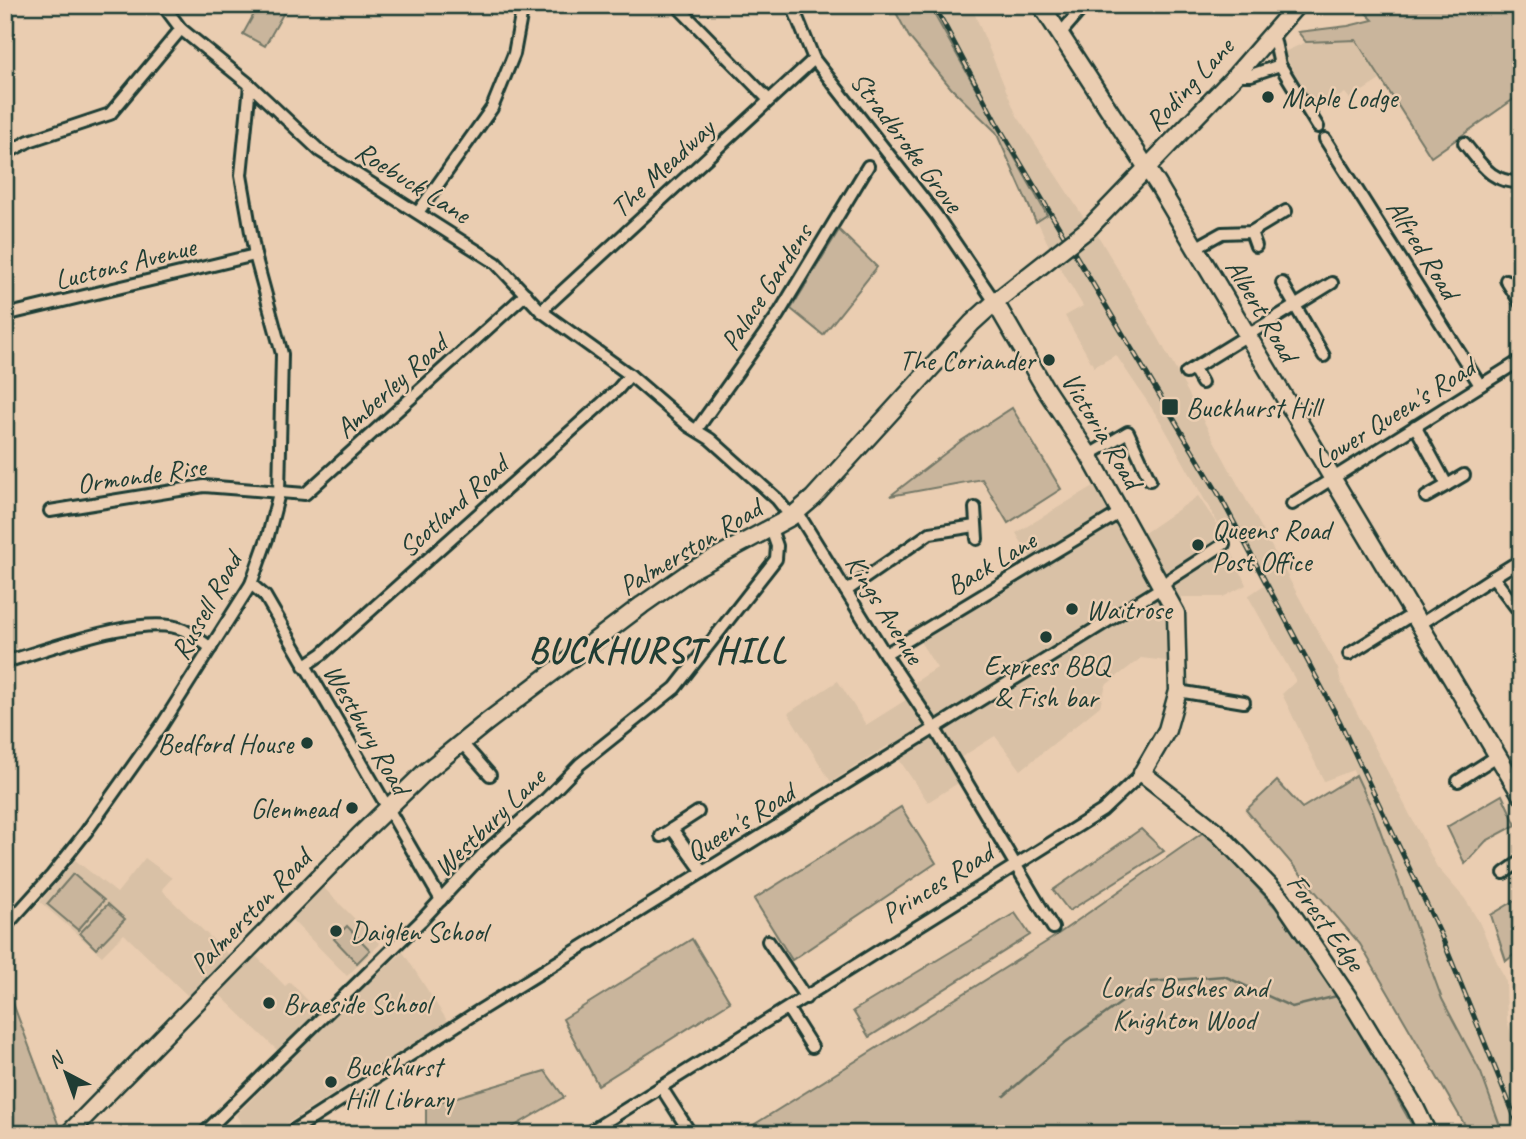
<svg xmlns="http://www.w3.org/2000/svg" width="1526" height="1139" viewBox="0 0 1526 1139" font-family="Caveat,sans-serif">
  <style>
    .built { fill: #d9c1a6 }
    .green { fill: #c9b59c; stroke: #747968; stroke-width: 2 }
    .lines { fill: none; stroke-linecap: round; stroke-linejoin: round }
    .stream { stroke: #687162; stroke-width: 2.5 }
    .street-casing { stroke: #1f3d34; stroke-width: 16 }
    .secondary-casing { stroke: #1f3d34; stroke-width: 21 }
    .street { stroke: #eacdb1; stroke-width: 10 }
    .secondary { stroke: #eacdb1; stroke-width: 16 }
    .rail-casing { stroke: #1f3d34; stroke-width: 5 }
    .rail { stroke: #eacdb1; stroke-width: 2.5; stroke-dasharray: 8; stroke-linecap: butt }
    .secondary-bridge-casing { stroke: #1f3d34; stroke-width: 21; stroke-linecap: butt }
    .secondary-bridge { stroke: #eacdb1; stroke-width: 16 }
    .poi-dot { fill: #1f3d34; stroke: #eacdb1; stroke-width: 2.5 }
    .labels { text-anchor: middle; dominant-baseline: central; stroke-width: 5; stroke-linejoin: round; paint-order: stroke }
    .street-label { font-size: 28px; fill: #1f3d34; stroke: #eacdb1 }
    .poi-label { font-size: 28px; fill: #1f3d34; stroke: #eacdb1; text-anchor: start }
    .park-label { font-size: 28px; fill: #284339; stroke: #eacdb1 }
    .district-label { font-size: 35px; font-weight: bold; letter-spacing: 2px; fill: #1f3d34; stroke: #eacdb1 }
  </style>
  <rect width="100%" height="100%" fill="#eacdb1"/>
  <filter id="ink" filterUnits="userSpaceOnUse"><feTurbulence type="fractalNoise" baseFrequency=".0143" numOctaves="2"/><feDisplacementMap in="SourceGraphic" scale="14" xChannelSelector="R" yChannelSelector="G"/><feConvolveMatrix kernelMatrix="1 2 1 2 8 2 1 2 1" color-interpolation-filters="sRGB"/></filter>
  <g filter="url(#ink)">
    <g class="built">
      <polygon points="892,5 971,5 1016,114 1086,221 1079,228 1049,246 996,132 951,88 909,37"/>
      <polygon points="1356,40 1380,80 1350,99 1345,93 1318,110 1293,70 1284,52 1306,42"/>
      <polygon points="1097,234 1159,339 1338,669 1341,682 1437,867 1465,899 1479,922 1506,982 1507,1020 1521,1068 1521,1134 1502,1134 1481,1073 1442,999 1373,811 1353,770 1324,781 1282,694 1296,681 1248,596 1267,583 1235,530 1225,536 1161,422 1116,355 1094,367 1065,316 1083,306 1058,264"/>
      <polygon points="1107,478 1140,536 1198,496 1225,536 1246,585 1223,597 1181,597 1175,662 1141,658 1106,685 1100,706 1021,770 995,736 960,758 971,775 928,802 889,745 831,782 788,713 838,681 866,725 909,698 915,682 937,668 919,640 1021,578 1036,567 1016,533"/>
      <polygon points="145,858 172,878 162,889 167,896 230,956 190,998 124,934 102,956 40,902 75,860 117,893"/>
      <polygon points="323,887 380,944 347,976 291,919"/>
      <polygon points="403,952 448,1022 270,1134 249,1134 236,1115 349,1001"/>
      <polygon points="256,956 285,986 290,982 319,1012 279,1052 219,994"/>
    </g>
    <g class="green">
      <polygon points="259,5 288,5 265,46 243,34"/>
      <polygon points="892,5 929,5 1047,215 1036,222 996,132 951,88 909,37"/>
      <polygon points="1358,5 1517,5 1521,10 1521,94 1431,157 1356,40 1306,42 1298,32 1348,26 1373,20"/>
      <polygon points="839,230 877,267 823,335 791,309"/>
      <polygon points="1012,408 1061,489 1008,523 982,479 890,496 961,441"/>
      <polygon points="1356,775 1373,811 1442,999 1481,1073 1500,1126 1484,1134 1470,1134 1360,944 1246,810 1277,781 1302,808"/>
      <polygon points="1502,795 1516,825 1486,841 1465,864 1447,827"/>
      <polygon points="901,807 936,863 792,960 754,899"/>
      <polygon points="1141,829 1164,851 1069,911 1053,890"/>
      <polygon points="1205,831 1275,907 1351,1016 1417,1134 739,1134 1051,939"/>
      <polygon points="73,874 104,900 78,930 47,904"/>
      <polygon points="1521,897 1521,949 1506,961 1491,915"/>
      <polygon points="108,904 125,919 96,949 80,933"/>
      <polygon points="1015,913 1030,935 869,1037 853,1011"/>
      <polygon points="347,926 370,950 357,963 334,939"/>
      <polygon points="692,939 730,1002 598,1085 563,1019"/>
      <polygon points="5,982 60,1129 52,1134 5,1134"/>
      <polygon points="545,1071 564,1097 501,1134 464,1134 426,1128 426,1106"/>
    </g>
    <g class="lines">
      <polyline class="stream" points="1004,1096 1066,1042 1150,982 1224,976 1292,1007 1341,995"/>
      <defs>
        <g id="street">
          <polyline points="163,5 181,29 250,85 320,151 496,263 541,311 630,375 689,426 710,439 777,499 791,517"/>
          <polyline points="792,5 814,59 936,215 995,302"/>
          <polyline points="681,10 769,100"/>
          <polyline points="1273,33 1280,65 1318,127"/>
          <polyline points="1060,34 1085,5"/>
          <polyline points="1236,75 1251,75 1280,65"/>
          <polyline points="1325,139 1480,385"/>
          <path d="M 1464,143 C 1482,165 1491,183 1521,182"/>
          <polyline points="5,154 29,141 110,114 181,29"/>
          <polyline points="419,211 492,108 514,54 523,5"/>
          <polyline points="1251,232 1256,246"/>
          <polyline points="1195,248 1222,233 1251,232 1286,211"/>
          <polyline points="1506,280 1521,304"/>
          <polyline points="1282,283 1324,356"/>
          <polyline points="541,311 814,59"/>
          <polyline points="5,315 255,255"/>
          <polyline points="1194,369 1202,383"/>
          <polyline points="1186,373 1332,283"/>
          <polyline points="1415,426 1447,485 1464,475"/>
          <polyline points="697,429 778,315 868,166"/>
          <polyline points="1089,455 1128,432 1150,480"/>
          <polyline points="1426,497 1447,485"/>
          <polyline points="1292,504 1521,360"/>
          <polyline points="975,508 977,539"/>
          <polyline points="50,511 204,486 305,494 526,294"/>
          <polyline points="797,512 885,654 935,729 1053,928"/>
          <polyline points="1493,577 1514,564"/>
          <polyline points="251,584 265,596 441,900"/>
          <polyline points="846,591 930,533 975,526"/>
          <polyline points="1419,625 1493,577 1521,614"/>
          <polyline points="885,654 1121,512"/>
          <polyline points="1349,654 1413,614"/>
          <path d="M 5,662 C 47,650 145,612 184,630 C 193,635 203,642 211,648"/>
          <polyline points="304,666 322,654 618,389 630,375"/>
          <polyline points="1178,691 1244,702"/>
          <polyline points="461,742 490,775"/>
          <polyline points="1458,781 1497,756"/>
          <polyline points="672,829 703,872"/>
          <polyline points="661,836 698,812"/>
          <polyline points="1504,873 1521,861"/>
          <polyline points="5,927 52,875 86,832 162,725 251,584 268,536 279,493 282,354 255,255 241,175 250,85"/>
          <polyline points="768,941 806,998"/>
          <polyline points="788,1009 812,1047"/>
          <polyline points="661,1087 691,1134"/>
          <polyline points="203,1134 421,921 484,853 546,799 580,764 675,688 776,559 777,546 771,529"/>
          <polyline points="288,1134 477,1012 1161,588 1170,579 1224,544"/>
          <polyline points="586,1134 1102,811 1142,773"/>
        </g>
        <g id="secondary">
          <polyline points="1041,5 1158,185 1521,795"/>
          <polyline points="1088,229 1236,75 1297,5"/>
          <polyline points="995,302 1046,390 1089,455 1176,613 1178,691 1167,730 1142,773 1218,833 1281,898 1352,1003 1415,1107 1428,1134"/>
          <polyline points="68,1134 359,836 423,774 487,722 642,605 692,570 791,517 813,498 972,323 995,302 1056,254"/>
        </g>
      </defs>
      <use href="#street" class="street-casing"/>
      <use href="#secondary" class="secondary-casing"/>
      <use href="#street" class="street"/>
      <use href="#secondary" class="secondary"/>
      <defs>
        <polyline id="rail" points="934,5 996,122 1221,498 1340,722 1441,935 1521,1132"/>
      </defs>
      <use href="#rail" class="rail-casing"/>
      <use href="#rail" class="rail"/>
      <defs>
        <polyline id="secondary-bridge" points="1056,254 1088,229"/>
      </defs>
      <use href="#secondary-bridge" class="secondary-bridge-casing"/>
      <use href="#secondary-bridge" class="secondary-bridge"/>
    </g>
  </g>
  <g class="poi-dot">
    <circle cx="1268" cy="97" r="7"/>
    <circle cx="1049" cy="360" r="7"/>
    <rect x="1161" y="398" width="18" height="18" rx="3.5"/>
    <circle cx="1198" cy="545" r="7"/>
    <circle cx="1072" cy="609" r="7"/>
    <circle cx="1046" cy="637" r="7"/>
    <circle cx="307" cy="743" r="7"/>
    <circle cx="352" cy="808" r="7"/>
    <circle cx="336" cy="931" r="7"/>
    <circle cx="269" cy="1003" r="7"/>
    <circle cx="331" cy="1082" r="7"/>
  </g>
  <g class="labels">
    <g class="street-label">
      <text transform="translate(1189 84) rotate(-47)">Roding Lane</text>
      <text transform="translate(907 142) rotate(53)">Stradbroke Grove</text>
      <text transform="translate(662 168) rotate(-43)">The Meadway</text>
      <text transform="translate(413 182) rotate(32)">Roebuck Lane</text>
      <text transform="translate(1423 249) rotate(58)">Alfred Road</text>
      <text transform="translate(125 263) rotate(-14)">Luctons Avenue</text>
      <text transform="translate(766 287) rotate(-57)">Palace Gardens</text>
      <text transform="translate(1262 310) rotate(59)">Albert Road</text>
      <text transform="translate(391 386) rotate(-42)">Amberley Road</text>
      <text transform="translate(1394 413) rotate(-32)">Lower Queen's Road</text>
      <text transform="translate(1102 430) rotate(59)">Victoria Road</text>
      <text transform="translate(141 475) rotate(-8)">Ormonde Rise</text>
      <text transform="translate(453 506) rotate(-42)">Scotland Road</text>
      <text transform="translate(690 547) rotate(-31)">Palmerston Road</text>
      <text transform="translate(991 563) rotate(-31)">Back Lane</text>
      <text transform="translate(206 606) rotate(-61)">Russell Road</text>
      <text transform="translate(885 609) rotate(58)">Kings Avenue</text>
      <text transform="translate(367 729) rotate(60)">Westbury Road</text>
      <text transform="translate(489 822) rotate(-44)">Westbury Lane</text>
      <text transform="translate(740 822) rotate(-32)">Queen's Road</text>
      <text transform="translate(937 883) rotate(-32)">Princes Road</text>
      <text transform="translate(250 911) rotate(-46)">Palmerston Road</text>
      <text transform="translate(1326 922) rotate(54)">Forest Edge</text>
    </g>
    <g class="poi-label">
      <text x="1282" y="97">Maple Lodge</text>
      <text x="1035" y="360" text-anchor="end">The Coriander</text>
      <text x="1186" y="407">Buckhurst Hill</text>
      <text x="1212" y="529">Queens Road<tspan x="1212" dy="32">Post Office</tspan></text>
      <text x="1086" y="609">Waitrose</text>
      <text x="1046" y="665" text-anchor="middle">Express BBQ<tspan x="1046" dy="32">&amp; Fish bar</tspan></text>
      <text x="293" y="743" text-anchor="end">Bedford House</text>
      <text x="338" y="808" text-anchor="end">Glenmead</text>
      <text x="350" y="931">Daiglen School</text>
      <text x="283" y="1003">Braeside School</text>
      <text x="345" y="1066">Buckhurst<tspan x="345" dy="32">Hill Library</tspan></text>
    </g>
    <g class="park-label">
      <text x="1184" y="987">Lords Bushes and<tspan x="1184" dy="32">Knighton Wood</tspan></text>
    </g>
    <g class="district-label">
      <text x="658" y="650">BUCKHURST HILL</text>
    </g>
  </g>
  <rect width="1526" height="1139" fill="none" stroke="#eacdb1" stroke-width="28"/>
  <rect x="14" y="14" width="1498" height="1111" fill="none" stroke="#1f3d34" stroke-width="2.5" filter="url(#ink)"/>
  <g transform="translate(66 1073) rotate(319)" stroke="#eacdb1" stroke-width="5" paint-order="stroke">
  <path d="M0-5L12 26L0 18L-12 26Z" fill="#1f3d34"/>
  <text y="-10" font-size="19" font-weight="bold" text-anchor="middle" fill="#1f3d34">N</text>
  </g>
</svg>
